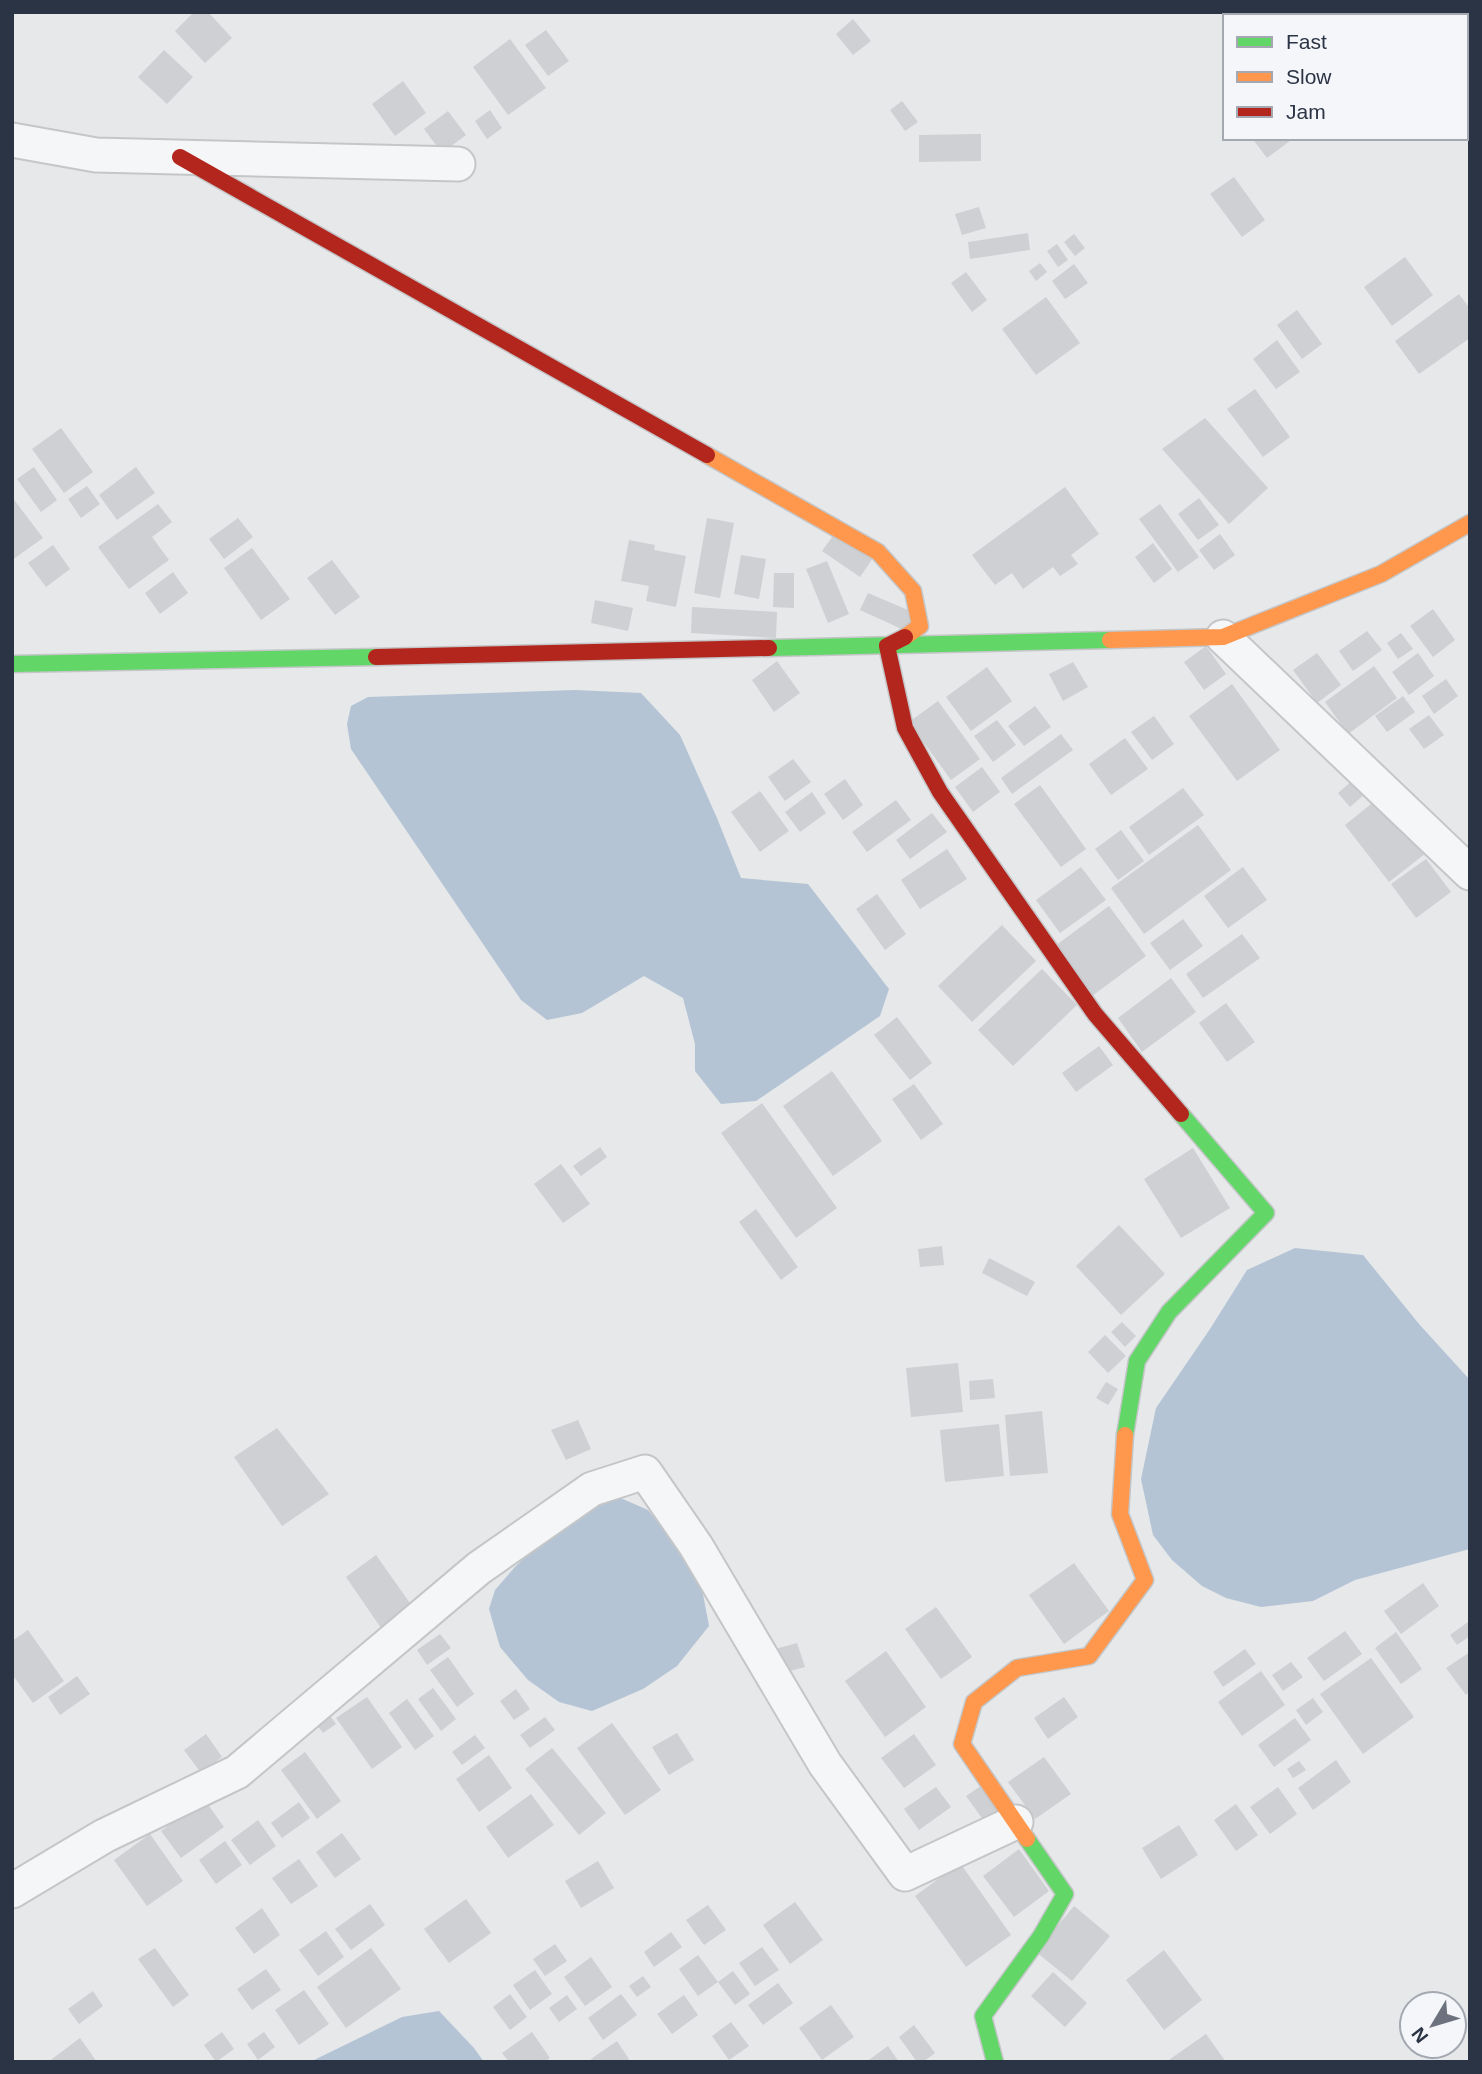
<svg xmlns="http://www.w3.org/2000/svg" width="1482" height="2074" viewBox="0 0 1482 2074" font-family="Arial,sans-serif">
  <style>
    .water { fill: #b4c4d5 }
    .building { fill: #ced0d3 }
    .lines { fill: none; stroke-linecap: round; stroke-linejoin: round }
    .street-casing { stroke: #c4c6c8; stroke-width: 37 }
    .fast-casing { stroke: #c4c6c8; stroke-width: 19 }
    .slow-casing { stroke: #c4c6c8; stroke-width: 19 }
    .jam-casing { stroke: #c4c6c8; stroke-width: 19 }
    .street { stroke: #f5f6f7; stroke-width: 33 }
    .fast { stroke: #63d668; stroke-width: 16 }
    .slow { stroke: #ff974d; stroke-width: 16 }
    .jam { stroke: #b3261e; stroke-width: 16 }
  </style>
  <rect width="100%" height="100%" fill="#e6e8ea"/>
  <g class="water">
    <polygon points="575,690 641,693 680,735 717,818 741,878 808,884 889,989 880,1016 756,1101 721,1104 695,1071 695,1044 683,998 644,976 582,1013 547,1020 521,1000 351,749 347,724 351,706 368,697"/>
    <polygon points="1295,1248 1363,1255 1419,1324 1470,1380 1470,1549 1355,1580 1313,1601 1261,1607 1226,1598 1202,1586 1172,1560 1153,1535 1141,1479 1156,1408 1210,1329 1247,1270"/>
    <polygon points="616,1496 648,1510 681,1551 702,1589 709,1626 677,1666 643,1689 592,1711 559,1702 528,1680 500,1647 489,1609 495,1590 514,1568 560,1523"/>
    <polygon points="439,2011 474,2048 484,2062 310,2062 402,2017"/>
  </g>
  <g class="building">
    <polygon points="194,12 208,12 232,38 205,63 175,31"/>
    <polygon points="853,19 871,41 853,55 836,34"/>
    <polygon points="546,30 569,61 548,76 525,45"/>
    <polygon points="510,39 546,88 508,115 473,67"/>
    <polygon points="164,50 193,77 167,104 138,77"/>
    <polygon points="403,81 426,113 395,136 372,104"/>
    <polygon points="902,101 918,122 905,131 890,110"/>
    <polygon points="490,110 502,128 487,139 475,121"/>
    <polygon points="448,111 466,135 442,153 424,129"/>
    <polygon points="981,134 981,161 919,162 919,135"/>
    <polygon points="1252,138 1294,138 1267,158"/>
    <polygon points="1234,177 1265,220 1242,237 1210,194"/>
    <polygon points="979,207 986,228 962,235 955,214"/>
    <polygon points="1028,233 1030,250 970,259 968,242"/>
    <polygon points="1074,234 1085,248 1075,256 1064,242"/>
    <polygon points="1057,244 1068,260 1058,267 1047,251"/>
    <polygon points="1405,257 1433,295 1392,326 1364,287"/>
    <polygon points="1040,263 1047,272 1036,281 1029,271"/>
    <polygon points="1074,264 1088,283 1065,299 1052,281"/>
    <polygon points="966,272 987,300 972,312 951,283"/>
    <polygon points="1459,294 1470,309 1470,338 1419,374 1395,341"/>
    <polygon points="1046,297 1080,343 1036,375 1002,329"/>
    <polygon points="1297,310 1322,344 1302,359 1277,325"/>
    <polygon points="1277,340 1300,372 1276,389 1253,359"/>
    <polygon points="1255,389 1290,437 1263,457 1227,409"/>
    <polygon points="1205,418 1268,488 1229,524 1162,449"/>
    <polygon points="61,428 93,472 64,493 32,449"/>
    <polygon points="34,467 57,500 41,512 17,479"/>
    <polygon points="136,467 155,493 117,520 99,495"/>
    <polygon points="87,486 100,504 81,518 68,499"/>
    <polygon points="1065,487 1099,534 1071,555 1078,564 1060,576 1053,567 1023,589 1012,573 995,585 972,555"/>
    <polygon points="12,497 43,538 12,560"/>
    <polygon points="1199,498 1219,525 1198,540 1178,514"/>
    <polygon points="158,504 172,522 152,537 169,560 129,589 98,547"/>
    <polygon points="1160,504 1199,557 1178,572 1139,519"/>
    <polygon points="238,518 253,537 224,559 209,539"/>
    <polygon points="707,518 734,523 720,598 694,593"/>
    <polygon points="835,533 873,558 860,577 822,551"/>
    <polygon points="1220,534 1235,555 1214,570 1199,550"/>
    <polygon points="629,540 655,545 654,550 686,556 676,607 646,601 649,586 621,581"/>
    <polygon points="1153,543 1172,569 1154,583 1135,557"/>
    <polygon points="53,545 70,569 46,587 28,563"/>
    <polygon points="252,548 290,599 261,620 224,568"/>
    <polygon points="741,555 766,559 759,599 734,594"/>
    <polygon points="332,560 360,597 335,615 307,578"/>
    <polygon points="827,561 849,614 828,623 806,569"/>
    <polygon points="173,572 188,593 160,614 145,593"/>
    <polygon points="774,573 794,573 794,608 773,607"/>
    <polygon points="868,593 915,613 906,631 860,610"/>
    <polygon points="595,600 633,608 628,631 591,623"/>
    <polygon points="692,607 777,612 776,638 691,633"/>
    <polygon points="1433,609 1455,640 1433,657 1410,626"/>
    <polygon points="1367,631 1382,650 1353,671 1339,651"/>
    <polygon points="1401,633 1413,649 1398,659 1387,643"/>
    <polygon points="1206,646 1226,674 1204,690 1184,662"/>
    <polygon points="1317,653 1341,685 1317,703 1293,670"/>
    <polygon points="1418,653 1434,676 1409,695 1392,672"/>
    <polygon points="777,661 800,693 774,712 752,680"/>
    <polygon points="1073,662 1088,687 1063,701 1049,674"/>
    <polygon points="1374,666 1397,698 1348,734 1325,702"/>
    <polygon points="987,667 1012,701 971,731 946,697"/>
    <polygon points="1446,679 1458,696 1434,714 1422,696"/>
    <polygon points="1232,684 1280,750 1237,781 1189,716"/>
    <polygon points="1403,696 1415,712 1387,732 1375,716"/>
    <polygon points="938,701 980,759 951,780 909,722"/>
    <polygon points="1035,706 1051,727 1024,746 1008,726"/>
    <polygon points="1429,715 1444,735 1424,749 1409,729"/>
    <polygon points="1154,716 1174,744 1152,760 1131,732"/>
    <polygon points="997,720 1016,745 993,762 974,736"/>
    <polygon points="1061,734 1073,750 1012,794 1001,778"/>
    <polygon points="1125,738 1148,769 1111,795 1089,764"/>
    <polygon points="793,759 811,782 785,801 768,777"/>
    <polygon points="982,767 1000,792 973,812 955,787"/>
    <polygon points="1360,774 1372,788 1350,807 1338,793"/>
    <polygon points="845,779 863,805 843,820 824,794"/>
    <polygon points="1040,785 1086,849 1061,867 1014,804"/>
    <polygon points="1183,788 1204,815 1149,855 1129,827"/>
    <polygon points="760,791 789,831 760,852 731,812"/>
    <polygon points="812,792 826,813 800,832 785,812"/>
    <polygon points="1381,796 1426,853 1389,882 1345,825"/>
    <polygon points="896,800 911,820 867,852 852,832"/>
    <polygon points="932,813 947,832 910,859 896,840"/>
    <polygon points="1198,825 1231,870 1144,934 1111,888"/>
    <polygon points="1121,830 1144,861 1118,880 1095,849"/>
    <polygon points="947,849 967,879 920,909 901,880"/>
    <polygon points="1426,859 1451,892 1416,918 1391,884"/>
    <polygon points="1081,867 1106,900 1060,933 1036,900"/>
    <polygon points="1243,867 1267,900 1228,928 1204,896"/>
    <polygon points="877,894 906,934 885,950 856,909"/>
    <polygon points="1109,906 1146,956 1092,996 1055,946"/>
    <polygon points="1183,919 1203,946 1170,970 1150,943"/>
    <polygon points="1002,925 1036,961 972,1022 938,986"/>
    <polygon points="1242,934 1260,958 1203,998 1186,974"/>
    <polygon points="1042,969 1077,1005 1013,1066 978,1030"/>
    <polygon points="1171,978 1196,1012 1142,1052 1118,1018"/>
    <polygon points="1226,1003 1255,1042 1227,1062 1199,1023"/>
    <polygon points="897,1017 932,1063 910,1080 874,1035"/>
    <polygon points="1099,1046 1113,1065 1076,1092 1062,1073"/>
    <polygon points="832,1071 882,1141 833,1176 783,1106"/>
    <polygon points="914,1084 943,1124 921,1140 892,1099"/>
    <polygon points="762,1103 837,1208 796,1238 721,1133"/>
    <polygon points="600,1147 607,1157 581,1176 573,1166"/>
    <polygon points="1193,1148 1230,1208 1181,1238 1144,1179"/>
    <polygon points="561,1164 590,1204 563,1223 534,1184"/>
    <polygon points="756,1209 798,1267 781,1280 739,1222"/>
    <polygon points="1119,1225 1165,1274 1121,1315 1076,1266"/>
    <polygon points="942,1246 944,1265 920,1267 918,1249"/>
    <polygon points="989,1258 1035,1282 1027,1296 982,1273"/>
    <polygon points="1122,1322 1136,1336 1125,1347 1111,1332"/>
    <polygon points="1105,1335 1126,1356 1108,1373 1088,1352"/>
    <polygon points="958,1363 963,1412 911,1417 906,1368"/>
    <polygon points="993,1379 995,1398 970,1400 969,1381"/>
    <polygon points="1106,1382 1118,1389 1108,1405 1096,1398"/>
    <polygon points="1042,1411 1048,1473 1010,1476 1005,1415"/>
    <polygon points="578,1420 591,1449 566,1460 551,1430"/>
    <polygon points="999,1424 1004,1476 945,1482 940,1430"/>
    <polygon points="277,1428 329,1494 282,1526 234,1457"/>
    <polygon points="376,1555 412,1606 381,1628 346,1577"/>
    <polygon points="1074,1563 1109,1611 1064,1644 1029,1595"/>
    <polygon points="1423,1583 1439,1606 1401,1634 1384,1611"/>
    <polygon points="936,1607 972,1657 941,1679 905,1629"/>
    <polygon points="1468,1622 1470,1636 1457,1645 1450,1635"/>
    <polygon points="28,1630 64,1681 33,1703 12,1674 12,1641"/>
    <polygon points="1345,1631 1362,1654 1324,1681 1307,1658"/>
    <polygon points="1396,1632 1422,1669 1401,1684 1375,1648"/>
    <polygon points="440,1634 451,1648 427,1665 417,1650"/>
    <polygon points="797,1643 805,1667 782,1673 775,1649"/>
    <polygon points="1245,1649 1256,1664 1223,1687 1213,1672"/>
    <polygon points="886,1651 926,1707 885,1737 845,1681"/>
    <polygon points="1470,1652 1470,1692 1466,1695 1446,1668"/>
    <polygon points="448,1657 474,1694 457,1707 430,1670"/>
    <polygon points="1371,1658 1414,1717 1363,1754 1320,1694"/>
    <polygon points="1291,1662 1303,1677 1283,1691 1272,1675"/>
    <polygon points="1261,1671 1285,1705 1242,1736 1218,1702"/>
    <polygon points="77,1676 90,1694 60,1715 48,1697"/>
    <polygon points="433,1688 456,1719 441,1731 418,1699"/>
    <polygon points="516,1689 530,1709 514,1720 500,1701"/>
    <polygon points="367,1697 402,1747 372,1769 336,1718"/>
    <polygon points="1064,1697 1078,1717 1048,1739 1034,1718"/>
    <polygon points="1313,1698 1323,1712 1306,1725 1296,1710"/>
    <polygon points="407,1699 434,1736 415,1750 389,1713"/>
    <polygon points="329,1714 336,1724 323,1733 316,1724"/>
    <polygon points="545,1717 555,1730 530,1748 520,1735"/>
    <polygon points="1295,1718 1311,1740 1274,1767 1258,1745"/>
    <polygon points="612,1723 661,1790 625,1815 577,1748"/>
    <polygon points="677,1733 694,1760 669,1775 652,1747"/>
    <polygon points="206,1734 222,1757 201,1773 184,1750"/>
    <polygon points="914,1734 936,1765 904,1788 881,1758"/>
    <polygon points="475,1735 485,1748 462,1765 452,1752"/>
    <polygon points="552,1748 606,1813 579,1835 525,1769"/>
    <polygon points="305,1752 341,1801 317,1819 281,1770"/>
    <polygon points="489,1755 512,1788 479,1812 456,1779"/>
    <polygon points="1044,1757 1071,1794 1035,1819 1008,1782"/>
    <polygon points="1336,1760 1351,1782 1313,1810 1298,1788"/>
    <polygon points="1299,1761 1306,1770 1293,1778 1287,1769"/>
    <polygon points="981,1786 999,1810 984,1821 966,1796"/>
    <polygon points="936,1787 951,1807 919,1830 904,1809"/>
    <polygon points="1278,1787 1297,1814 1270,1834 1250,1807"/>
    <polygon points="531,1794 554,1825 508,1858 486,1827"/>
    <polygon points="204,1799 224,1827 181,1858 161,1831"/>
    <polygon points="299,1802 310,1818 282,1838 271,1823"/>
    <polygon points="1236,1804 1258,1835 1236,1851 1214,1820"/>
    <polygon points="258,1820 276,1846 250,1865 231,1840"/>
    <polygon points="1179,1825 1198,1855 1161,1879 1142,1848"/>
    <polygon points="342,1833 361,1859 335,1878 316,1852"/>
    <polygon points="150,1834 183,1881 147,1906 114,1860"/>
    <polygon points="225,1841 242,1865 216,1884 199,1860"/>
    <polygon points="1019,1849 1049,1891 1014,1917 983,1876"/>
    <polygon points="299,1859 318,1886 291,1904 272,1878"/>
    <polygon points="598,1861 614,1888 581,1908 565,1881"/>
    <polygon points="960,1863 1011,1935 966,1967 915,1896"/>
    <polygon points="466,1899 491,1933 449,1963 424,1929"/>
    <polygon points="795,1902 823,1940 790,1964 763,1925"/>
    <polygon points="370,1904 385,1925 351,1950 335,1929"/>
    <polygon points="708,1905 726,1930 704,1945 686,1920"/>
    <polygon points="1074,1906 1110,1936 1072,1981 1036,1952"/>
    <polygon points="262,1908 280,1935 254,1954 235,1928"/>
    <polygon points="326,1931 344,1957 318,1976 299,1950"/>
    <polygon points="671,1932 682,1947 654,1967 644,1952"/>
    <polygon points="555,1944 567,1961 545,1976 533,1959"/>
    <polygon points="762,1947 779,1970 755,1986 739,1963"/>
    <polygon points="155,1948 189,1995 173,2007 138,1959"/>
    <polygon points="371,1948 401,1989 346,2028 317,1987"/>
    <polygon points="1164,1950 1202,2000 1164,2030 1126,1980"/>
    <polygon points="698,1955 718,1982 698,1996 679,1969"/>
    <polygon points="591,1957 612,1987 585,2006 564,1977"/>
    <polygon points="266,1969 281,1990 252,2010 237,1989"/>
    <polygon points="535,1970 552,1994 530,2010 513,1985"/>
    <polygon points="733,1971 750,1994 735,2005 718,1982"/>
    <polygon points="1053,1972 1087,2003 1065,2027 1031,1996"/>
    <polygon points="643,1976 651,1987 637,1997 629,1986"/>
    <polygon points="778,1983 793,2003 763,2025 748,2005"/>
    <polygon points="304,1990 329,2024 299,2045 275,2010"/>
    <polygon points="93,1991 103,2006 79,2024 68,2009"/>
    <polygon points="510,1994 527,2017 510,2030 493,2007"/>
    <polygon points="621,1994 637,2015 603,2040 588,2018"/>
    <polygon points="567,1995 577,2009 559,2022 549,2008"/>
    <polygon points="684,1995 698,2015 672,2034 657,2014"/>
    <polygon points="831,2005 854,2037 822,2060 799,2028"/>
    <polygon points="731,2022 749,2046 729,2060 712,2036"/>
    <polygon points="914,2025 935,2053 923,2062 917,2062 899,2037"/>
    <polygon points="222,2032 234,2049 216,2062 204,2045"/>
    <polygon points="264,2032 275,2047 258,2060 247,2044"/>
    <polygon points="532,2032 550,2058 545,2062 509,2062 502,2053"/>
    <polygon points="1206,2034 1226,2062 1166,2062"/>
    <polygon points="80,2038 97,2062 48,2062"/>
    <polygon points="617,2041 629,2059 626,2062 593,2062 591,2059"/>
    <polygon points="888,2046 899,2062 866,2062"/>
  </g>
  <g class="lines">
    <defs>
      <g id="street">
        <polyline points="12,140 96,155 458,164"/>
        <polyline points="1223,637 1470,873"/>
        <polyline points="12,1891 104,1836 237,1772 479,1568 592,1489 645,1472 696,1546 825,1764 905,1874 1016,1822"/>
      </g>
      <g id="fast">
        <polyline points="769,648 1110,640"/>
        <polyline points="12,664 376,657"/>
        <polyline points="1125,1435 1137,1361 1169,1312 1266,1213 1181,1114"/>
        <polyline points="995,2062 983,2016 1041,1936 1065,1894 1027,1839"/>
      </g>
      <g id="slow">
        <polyline points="707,455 878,552 913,591 920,626 905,637"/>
        <polyline points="1110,640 1223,637 1381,574 1470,523"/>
        <polyline points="1027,1839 962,1744 974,1702 1017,1668 1089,1656 1145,1580 1120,1514 1125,1435"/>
      </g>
      <g id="jam">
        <polyline points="180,157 707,455"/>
        <polyline points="905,637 887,646 905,728 940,792 1095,1014 1181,1114"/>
        <polyline points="376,657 769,648"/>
      </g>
    </defs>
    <use href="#street" class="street-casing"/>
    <use href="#fast" class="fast-casing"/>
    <use href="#slow" class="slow-casing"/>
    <use href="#jam" class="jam-casing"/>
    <use href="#street" class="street"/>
    <use href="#fast" class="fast"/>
    <use href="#slow" class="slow"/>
    <use href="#jam" class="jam"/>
  </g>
  <rect width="1482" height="2074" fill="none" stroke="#2b3445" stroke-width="28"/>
  <rect x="1223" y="14" width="245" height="126" fill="#f4f6f9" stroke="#a4a8b1" stroke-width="2"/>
  <rect x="1237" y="37" width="35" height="10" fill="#63d668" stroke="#a4a8b1" stroke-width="2"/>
  <text x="1286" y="49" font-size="21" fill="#2b3445">Fast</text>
  <rect x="1237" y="72" width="35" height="10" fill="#ff974d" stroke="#a4a8b1" stroke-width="2"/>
  <text x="1286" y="84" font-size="21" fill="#2b3445">Slow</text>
  <rect x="1237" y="107" width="35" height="10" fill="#b3261e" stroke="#a4a8b1" stroke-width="2"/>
  <text x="1286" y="119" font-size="21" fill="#2b3445">Jam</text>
  <g transform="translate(1433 2025) rotate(232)"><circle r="33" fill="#f4f6f9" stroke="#a4a8b1" stroke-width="2"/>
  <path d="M0-5L12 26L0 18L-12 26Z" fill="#6c737f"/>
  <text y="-10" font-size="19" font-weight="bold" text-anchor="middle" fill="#2b3445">N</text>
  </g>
</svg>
